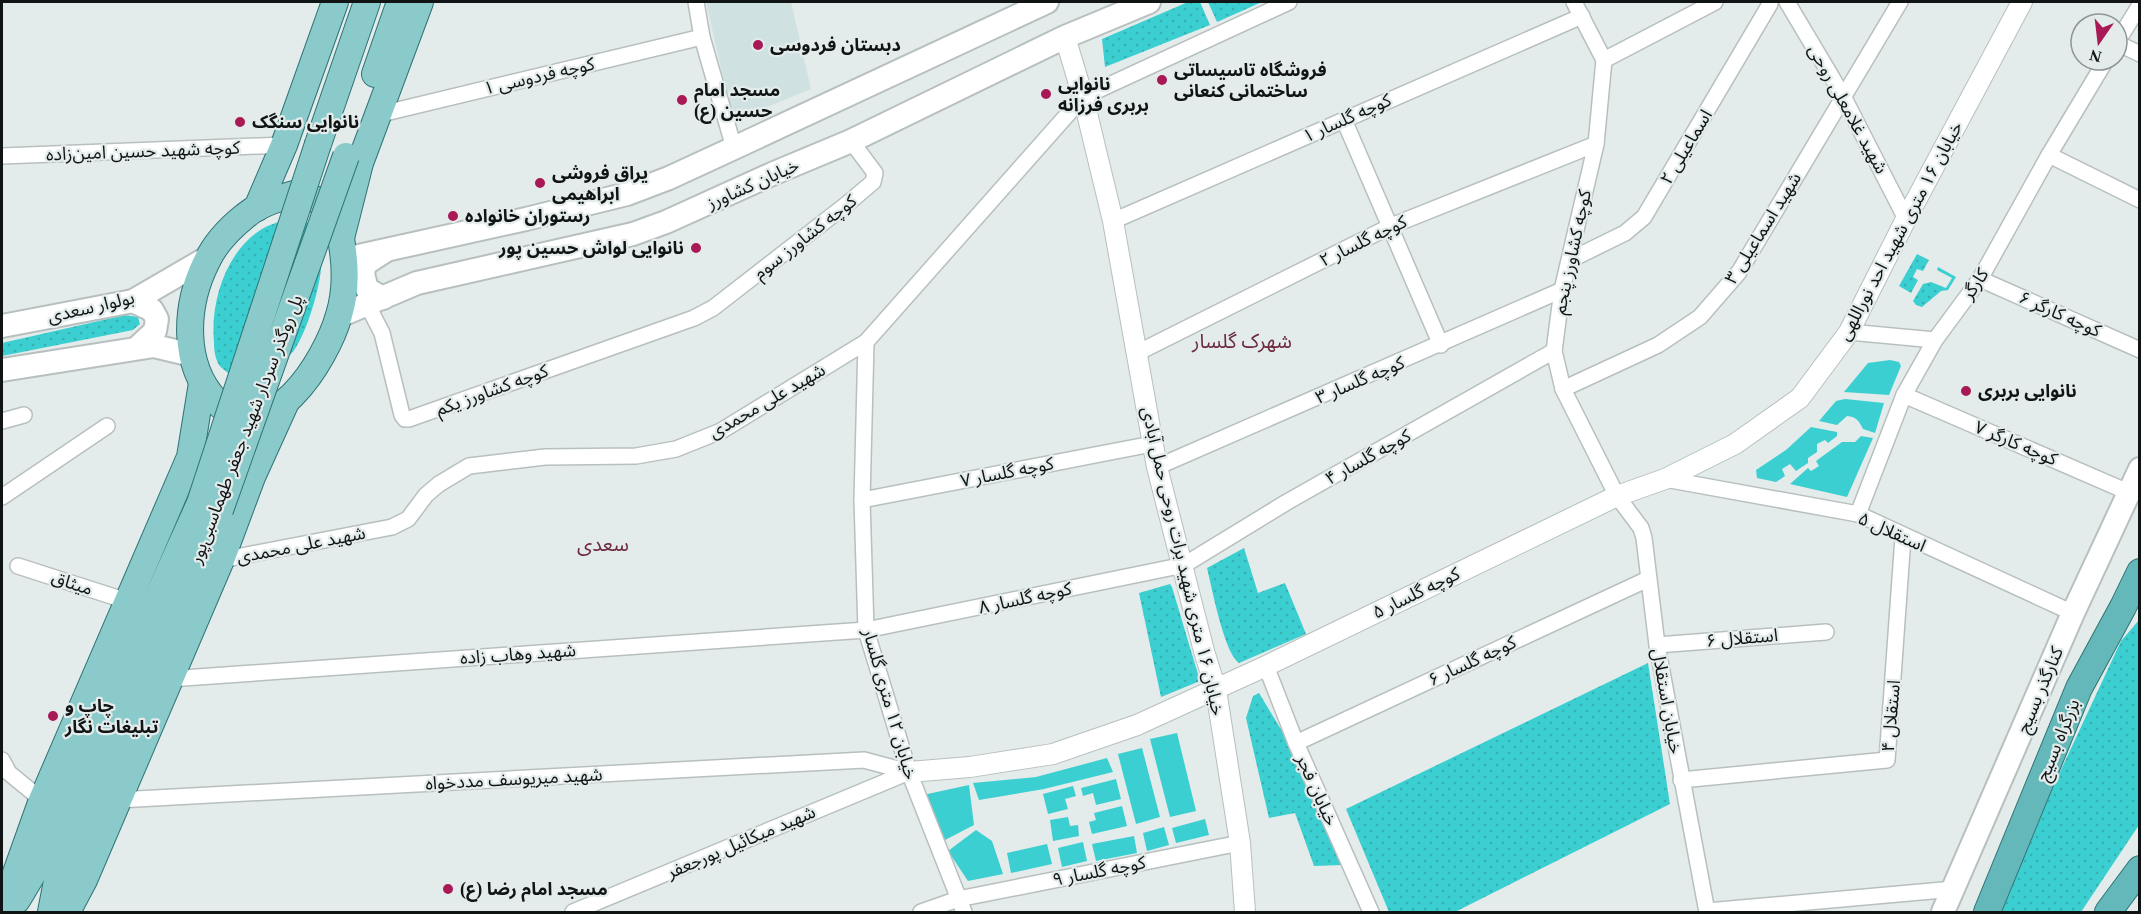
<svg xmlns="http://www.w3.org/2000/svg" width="2141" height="914" viewBox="0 0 2141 914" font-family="'Times New Roman','Noto Sans Arabic',serif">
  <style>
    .built { fill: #d0e1e1 }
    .grass { fill: url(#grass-dots) }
    .green { fill: #3ccfd1 }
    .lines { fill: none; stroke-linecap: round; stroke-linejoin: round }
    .minor-casing { stroke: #b8bfbf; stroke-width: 18 }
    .tertiary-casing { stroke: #b8bfbf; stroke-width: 22 }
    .secondary-casing { stroke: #b8bfbf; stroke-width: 26 }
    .primary-casing { stroke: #2e7374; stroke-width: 28 }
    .trunk-casing { stroke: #2e7374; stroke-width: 28 }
    .minor { stroke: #fff; stroke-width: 15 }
    .tertiary { stroke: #fff; stroke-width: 20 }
    .secondary { stroke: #fff; stroke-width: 22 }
    .primary { stroke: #8bcacb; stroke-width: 26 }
    .trunk { stroke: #64b8ba; stroke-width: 26 }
    .primary-bridge-casing { stroke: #2e7374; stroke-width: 28; stroke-linecap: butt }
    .primary-bridge { stroke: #8bcacb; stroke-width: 26 }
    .poi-dot { fill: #a91956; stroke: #e3ebeb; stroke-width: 2 }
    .labels { text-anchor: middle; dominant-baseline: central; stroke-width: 4.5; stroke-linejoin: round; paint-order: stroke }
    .poi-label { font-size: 18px; font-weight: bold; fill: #111414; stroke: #e3ebeb; text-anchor: start }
    .street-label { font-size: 18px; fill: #111414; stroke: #e3ebeb }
    .neighbourhood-label { font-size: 20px; fill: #6c283e; stroke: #e3ebeb }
  </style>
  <defs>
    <pattern id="grass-dots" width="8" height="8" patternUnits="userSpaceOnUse" patternTransform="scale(1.5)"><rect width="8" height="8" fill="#3ccfd1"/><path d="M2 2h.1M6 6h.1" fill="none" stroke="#34b1b3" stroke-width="1.8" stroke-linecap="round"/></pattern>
  </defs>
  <rect width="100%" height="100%" fill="#e3ebeb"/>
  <polygon class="built" points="706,2 791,2 811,89 733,121"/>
  <g class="grass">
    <polygon points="1188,2 1200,2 1210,25 1105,67 1102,39"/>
    <polygon points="1208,2 1262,2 1217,22"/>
    <path d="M 288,218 L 300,220 L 311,225 C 314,237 319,249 321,261 C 323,281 304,345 288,357 C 281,362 240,370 229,374 C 226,371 221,368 219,365 C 215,358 214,350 214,342 C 210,302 226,251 262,229 C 270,224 280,222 288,218 Z"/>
    <polygon points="1917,254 1929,260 1923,271 1917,269 1913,277 1918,280 1911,293 1899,286"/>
    <polygon points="1938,267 1956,277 1948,290 1941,291 1922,307 1916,305 1913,301 1923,284 1931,282 1946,288 1952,278 1937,270"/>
    <polygon points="125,315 138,317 140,324 133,330 2,356 2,343"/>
    <path d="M 1244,548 L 1258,593 L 1285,583 L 1306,634 L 1239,663 C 1224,653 1212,588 1207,568 Z"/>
    <polygon points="1170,584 1172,587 1200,681 1161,697 1139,593"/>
    <polygon points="2139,620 2139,825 2081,912 2002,912 2053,787 2121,641"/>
    <polygon points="1648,663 1670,804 1455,912 1389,912 1346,809"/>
    <polygon points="1259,693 1282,731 1342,865 1314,866 1295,813 1269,818 1246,718 1253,696"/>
  </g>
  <g class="green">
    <polygon points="1890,360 1899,362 1901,366 1889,395 1844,392 1868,363"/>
    <path d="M 1845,399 L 1884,403 L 1875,433 L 1863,429 C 1859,421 1857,417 1847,416 L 1837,425 L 1819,421 L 1836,401 Z"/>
    <polygon points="1811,427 1837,432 1837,436 1828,443 1825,440 1817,444 1817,452 1808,458 1808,463 1796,471 1790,464 1782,469 1785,476 1776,482 1757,478 1756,470 1786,450"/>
    <polygon points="1861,436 1873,438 1847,497 1790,484 1808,468 1811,471 1819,466 1816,461 1842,442 1855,442"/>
    <polygon points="1177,733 1196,811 1170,817 1150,739"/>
    <polygon points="1142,748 1160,817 1136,824 1118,754"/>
    <polygon points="1107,758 1113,772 1044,789 979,800 973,783 1036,777"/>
    <polygon points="1116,779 1121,799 1096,805 1093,793 1083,796 1081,788"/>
    <polygon points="969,785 974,825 945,840 934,822 923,795"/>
    <polygon points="1073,786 1076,796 1065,799 1068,809 1048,814 1043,794"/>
    <polygon points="1122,806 1127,826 1092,834 1089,822 1096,820 1094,813"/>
    <polygon points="1068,817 1070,826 1078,825 1079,836 1053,841 1050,820"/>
    <polygon points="1205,819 1209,835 1176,843 1172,828"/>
    <polygon points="1164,827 1169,845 1147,851 1143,833"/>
    <polygon points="976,830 992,841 1003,874 968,881 948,851"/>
    <polygon points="1134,836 1137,853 1096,861 1092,844"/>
    <polygon points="1083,842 1087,861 1062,867 1058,848"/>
    <polygon points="1047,844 1052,864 1011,873 1007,853"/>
  </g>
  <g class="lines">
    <defs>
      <g id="minor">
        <polyline points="696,2 702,37 734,148"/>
        <polyline points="1574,2 1604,60 1596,144 1562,290 1554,351 1563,389 1617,496 1641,528 1644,538 1657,645 1707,912"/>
        <polyline points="1787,2 1843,96 1906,219"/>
        <polyline points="2117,42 2140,5"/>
        <polyline points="2117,43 2140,54"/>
        <polyline points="1604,60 1715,2"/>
        <polyline points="377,115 702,37"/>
        <polyline points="1344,120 1441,345"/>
        <polyline points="2049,155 2140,200"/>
        <polyline points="2,156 284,145"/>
        <polyline points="1113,221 1582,16"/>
        <polyline points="1570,260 1625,233 1644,217 1770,4 1770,2"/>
        <polyline points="1980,279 2140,350"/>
        <polyline points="367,304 382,333 402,415 405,419 409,419 694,318 713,308 847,204 873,182 875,173 851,141"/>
        <polyline points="1849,332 1935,340"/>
        <polyline points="866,342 862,500 866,630 909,772 964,912"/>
        <polyline points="1137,353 1391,226 1596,144"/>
        <polyline points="1563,389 1658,345 1700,317 1739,272 1900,2"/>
        <polyline points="1904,395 2128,492"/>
        <polyline points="2,421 24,415"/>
        <polyline points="1157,467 1562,290"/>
        <polyline points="1665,479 1858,514 2073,613"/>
        <polyline points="2,497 107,426"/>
        <polyline points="862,500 1152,444"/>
        <polyline points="1858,514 1904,395 1935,340 1980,279 2049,155 2106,60"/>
        <polyline points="221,560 392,527 408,519 426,495 439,484 469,466 545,457 636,456 676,449 721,431 866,342 1083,97 1289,2"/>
        <polyline points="18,566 127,601"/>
        <polyline points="1657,645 1826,632"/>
        <polyline points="1266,666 1296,743 1371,912"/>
        <polyline points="169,679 866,630 1184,565 1287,502 1554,351"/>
        <polyline points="1296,743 1648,579"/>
        <polyline points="2,760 9,773 42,800"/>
        <polyline points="1681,780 1887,760 1903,537"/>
        <polyline points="118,800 864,760 909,772"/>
        <polyline points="1707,911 1954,889"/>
        <polyline points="573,912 909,772"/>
        <polyline points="921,912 958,899 1240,843"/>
      </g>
      <g id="tertiary">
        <polyline points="1065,37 1083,97 1113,221 1157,467 1204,651 1216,690 1240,843 1245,912"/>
        <polyline points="909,772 970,767 1053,754 1137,725 1266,666 1617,496 1665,479 1735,444 1800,398 1849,332 1906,219 2022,2"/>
      </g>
      <g id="secondary">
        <polyline points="345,259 526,219 627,194 669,178 734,148 1047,2"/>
        <polyline points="383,298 367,289 363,274 365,264 385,251"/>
        <polyline points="133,301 152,310 157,319 155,331 137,348"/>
        <polyline points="339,316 417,283 633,234 666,222 772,174 851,141 1065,37 1149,2"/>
        <polyline points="2,326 133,301 207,258"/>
        <polyline points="2,370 154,346 192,355"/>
        <polyline points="1943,912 2073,613 2140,469"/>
      </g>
      <g id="primary">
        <polyline points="375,74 400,2"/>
        <polyline points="318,144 367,2"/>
        <path d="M 294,194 C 307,197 321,199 331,209 C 337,216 340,230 341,239 C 346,265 347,289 339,315 C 327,359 268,456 216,401 C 181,364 185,304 207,261 C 215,244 230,228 245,216 C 259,204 276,199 294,194 Z"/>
        <polyline points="257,208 284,145 335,2"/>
        <polyline points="341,238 360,163 420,2"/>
        <polyline points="17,900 32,875 200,503"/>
        <polyline points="2,912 42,800 190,457 202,383"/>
        <polyline points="51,912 57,881 220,510"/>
        <polyline points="67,912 84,880 221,560 252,477 286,402"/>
      </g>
      <g id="trunk">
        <polyline points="1987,912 2079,688 2123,607 2140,572"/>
        <polyline points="2108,912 2140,869"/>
      </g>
    </defs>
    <use href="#minor" class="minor-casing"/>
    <use href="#tertiary" class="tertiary-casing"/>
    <use href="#secondary" class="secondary-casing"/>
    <use href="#primary" class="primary-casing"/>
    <use href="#trunk" class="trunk-casing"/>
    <use href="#minor" class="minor"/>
    <use href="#tertiary" class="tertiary"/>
    <use href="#secondary" class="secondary"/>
    <use href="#primary" class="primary"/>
    <use href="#trunk" class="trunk"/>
    <defs>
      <g id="primary-bridge">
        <polyline points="200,503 318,144"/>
        <polyline points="220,510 346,156"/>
      </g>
    </defs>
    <use href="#primary-bridge" class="primary-bridge-casing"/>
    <use href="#primary-bridge" class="primary-bridge"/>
  </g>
  <g class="poi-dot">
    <circle cx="758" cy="45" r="6"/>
    <circle cx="1162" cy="80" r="6"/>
    <circle cx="1046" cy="94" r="6"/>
    <circle cx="682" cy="100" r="6"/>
    <circle cx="240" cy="122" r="6"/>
    <circle cx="540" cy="183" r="6"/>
    <circle cx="453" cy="216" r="6"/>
    <circle cx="696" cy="248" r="6"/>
    <circle cx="1966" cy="391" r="6"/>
    <circle cx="53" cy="716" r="6"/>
    <circle cx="448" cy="889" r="6"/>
  </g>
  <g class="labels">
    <g class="poi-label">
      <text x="770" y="45">دبستان فردوسی</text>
      <text x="1174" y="70">فروشگاه تاسیساتی<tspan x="1174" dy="21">ساختمانی کنعانی</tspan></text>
      <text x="1058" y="84">نانوایی<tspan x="1058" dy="21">بربری فرزانه</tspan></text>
      <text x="694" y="90">مسجد امام<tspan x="694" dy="21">حسین (ع)</tspan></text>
      <text x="252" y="122">نانوایی سنگک</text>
      <text x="552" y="173">یراق فروشی<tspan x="552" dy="21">ابراهیمی</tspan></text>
      <text x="465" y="216">رستوران خانواده</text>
      <text x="684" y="248" text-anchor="end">نانوایی لواش حسین پور</text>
      <text x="1978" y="391">نانوایی بربری</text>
      <text x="65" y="706">چاپ و<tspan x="65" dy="21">تبلیغات نگار</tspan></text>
      <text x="460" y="889">مسجد امام رضا (ع)</text>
    </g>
    <g class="street-label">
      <text transform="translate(539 76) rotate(-13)">کوچه فردوسی ۱</text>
      <text transform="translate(1848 109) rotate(61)">شهید غلامعلی روحی</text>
      <text transform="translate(1347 118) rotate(-24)">کوچه گلسار ۱</text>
      <text transform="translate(1686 147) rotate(-59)">اسماعیلی ۲</text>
      <text transform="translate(143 151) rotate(-2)">کوچه شهید حسین امین‌زاده</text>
      <text transform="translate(753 184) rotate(-24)">خیابان کشاورز</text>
      <text transform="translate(1763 228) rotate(-58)">شهید اسماعیلی ۳</text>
      <text transform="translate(1900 231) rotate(-62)">خیابان ۱۶ متری شهید احد نوراللهی</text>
      <text transform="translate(805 237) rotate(-38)">کوچه کشاورز سوم</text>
      <text transform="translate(1363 241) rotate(-26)">کوچه گلسار ۲</text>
      <text transform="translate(1572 252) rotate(-78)">کوچه کشاورز پنجم</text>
      <text transform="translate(1975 284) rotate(-56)">کارگر</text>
      <text transform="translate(91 307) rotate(-13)">بولوار سعدی</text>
      <text transform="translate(2060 314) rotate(24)">کوچه کارگر ۶</text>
      <text transform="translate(1360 380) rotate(-23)">کوچه گلسار ۳</text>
      <text transform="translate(492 390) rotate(-20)">کوچه کشاورز یکم</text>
      <text transform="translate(767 401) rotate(-30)">شهید علی محمدی</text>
      <text transform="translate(246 429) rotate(-69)">پل روگذر سردار شهید جعفر طهماسبی‌پور</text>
      <text transform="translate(2016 443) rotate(23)">کوچه کارگر ۷</text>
      <text transform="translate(1368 457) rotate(-29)">کوچه گلسار ۴</text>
      <text transform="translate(1007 472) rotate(-11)">کوچه گلسار ۷</text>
      <text transform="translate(1892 532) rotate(24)">استقلال ۵</text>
      <text transform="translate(301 545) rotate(-11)">شهید علی محمدی</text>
      <text transform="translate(1183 561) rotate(77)">خیابان ۱۶ متری شهید برات روحی حمل آبادی</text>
      <text transform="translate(72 583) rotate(18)">میثاق</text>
      <text transform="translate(1416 593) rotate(-26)">کوچه گلسار ۵</text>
      <text transform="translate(1025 598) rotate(-12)">کوچه گلسار ۸</text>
      <text transform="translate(1742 638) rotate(-5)">استقلال ۶</text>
      <text transform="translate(518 654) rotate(-4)">شهید وهاب زاده</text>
      <text transform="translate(1472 661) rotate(-25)">کوچه گلسار ۶</text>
      <text transform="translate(2040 690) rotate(-67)">کنارگذر بسیج</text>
      <text transform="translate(1667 701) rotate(80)">خیابان استقلال</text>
      <text transform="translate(890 704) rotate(74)">خیابان ۱۲ متری گلسار</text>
      <text transform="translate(1891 716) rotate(-85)">استقلال ۴</text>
      <text transform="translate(2058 740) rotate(-68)">بزرگراه بسیج</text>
      <text transform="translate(514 779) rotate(-3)">شهید میریوسف مددخواه</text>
      <text transform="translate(1317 790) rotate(66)">خیابان فجر</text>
      <text transform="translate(741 842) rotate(-23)">شهید میکائیل پورجعفر</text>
      <text transform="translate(1099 871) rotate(-11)">کوچه گلسار ۹</text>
    </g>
    <g class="neighbourhood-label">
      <text x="1242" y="341">شهرک گلسار</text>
      <text x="603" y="544">سعدی</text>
    </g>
  </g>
  <rect width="2141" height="914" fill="none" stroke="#111414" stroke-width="6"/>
  <g transform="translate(2099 42) rotate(194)"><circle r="28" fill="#e3ebeb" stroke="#8f9595" stroke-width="1.5"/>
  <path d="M0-4.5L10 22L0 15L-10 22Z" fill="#a91956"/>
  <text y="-9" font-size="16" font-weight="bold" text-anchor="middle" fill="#111414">N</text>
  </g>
</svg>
